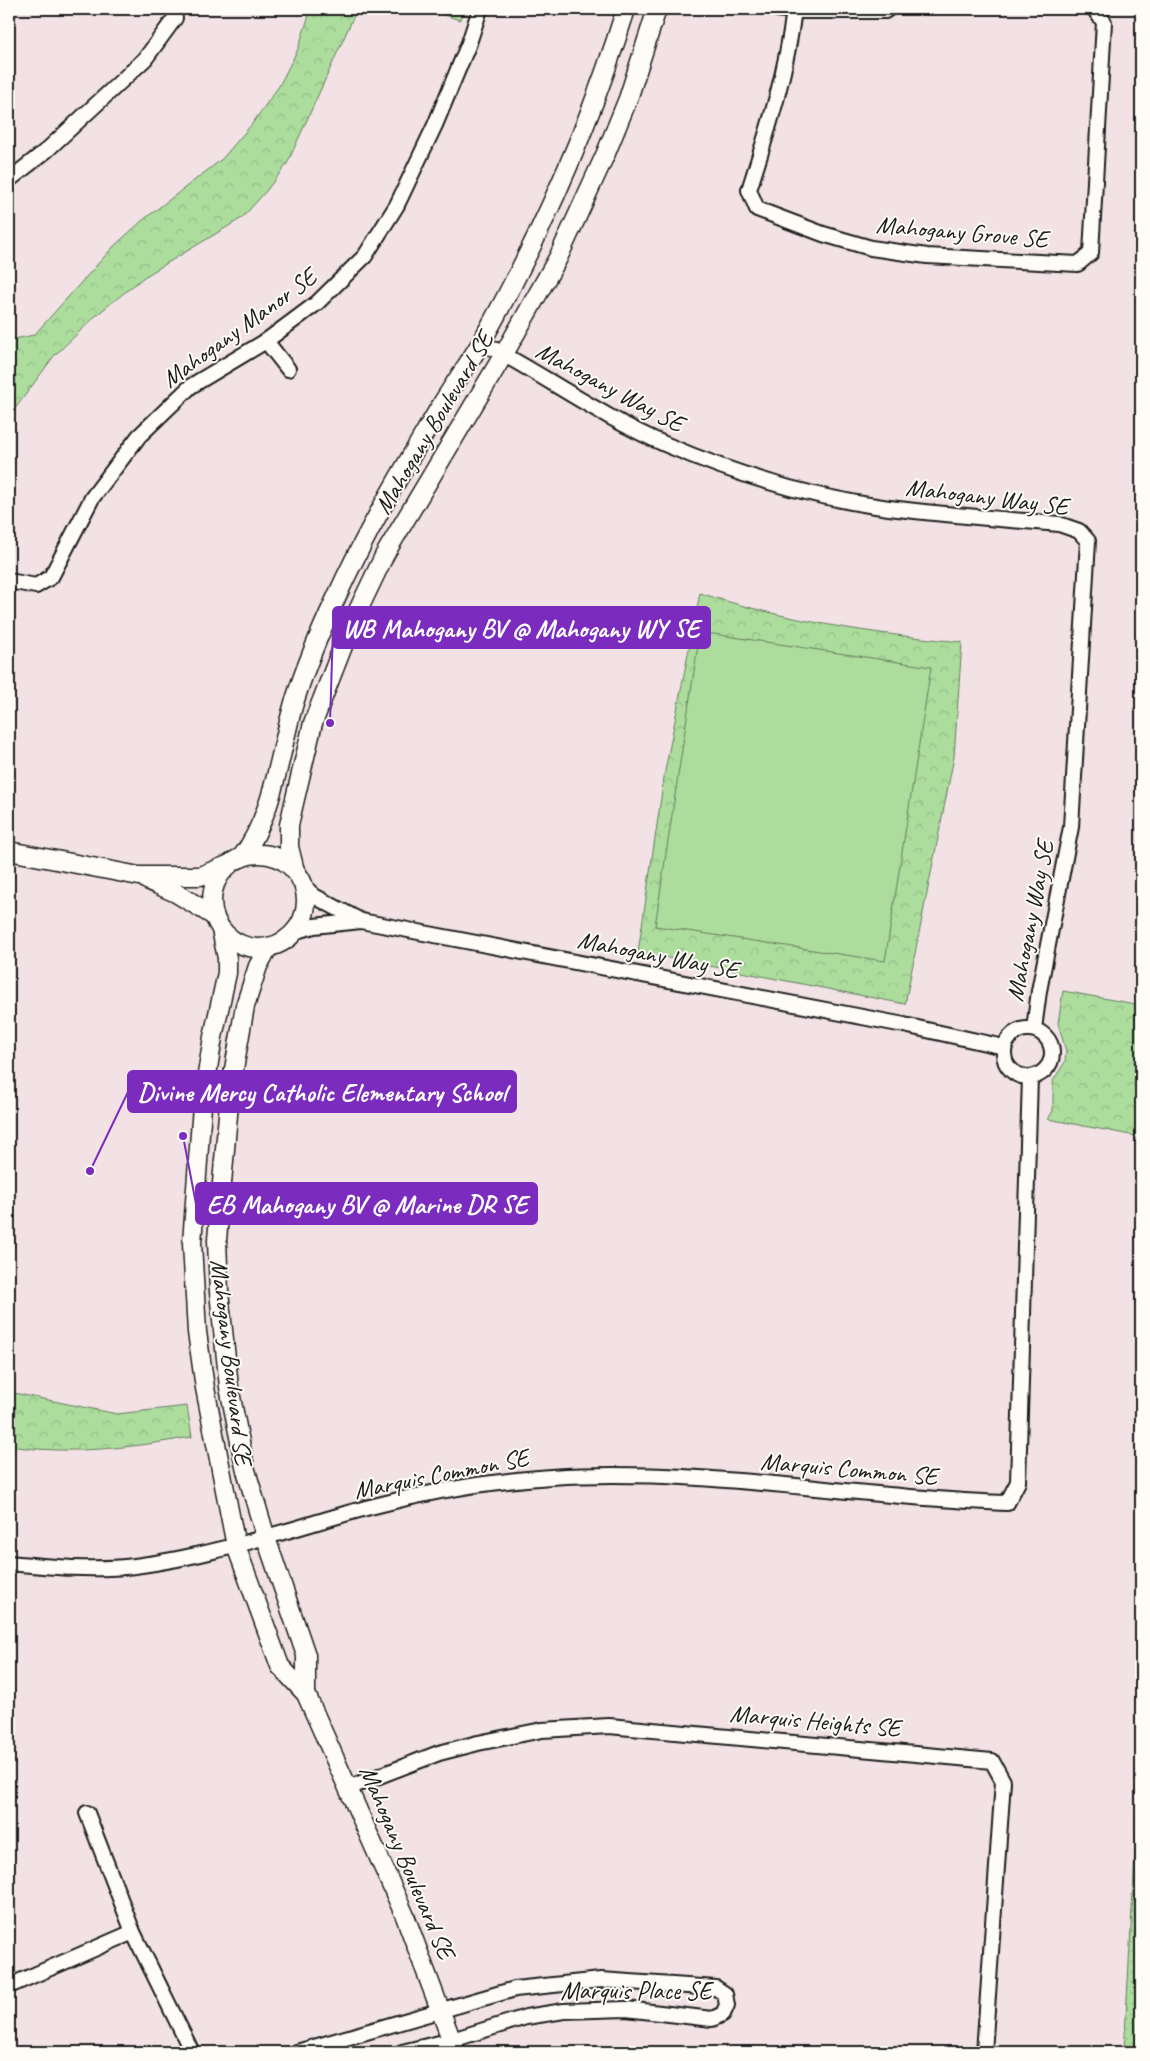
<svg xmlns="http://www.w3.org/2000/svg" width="1150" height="2061" viewBox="0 0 1150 2061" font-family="Caveat,sans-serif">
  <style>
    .grass { fill: url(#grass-dots); stroke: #647c5c }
    .forest { fill: url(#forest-crowns); stroke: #647c5c }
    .pitch { fill: #acdd9d; stroke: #647c5c }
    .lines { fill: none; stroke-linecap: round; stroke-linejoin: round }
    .minor-casing { stroke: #1c1c1c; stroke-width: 18 }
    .tertiary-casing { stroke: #1c1c1c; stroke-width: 21 }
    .minor { stroke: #fdfcf7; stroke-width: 14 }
    .tertiary { stroke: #fdfcf7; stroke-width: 18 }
    .labels { text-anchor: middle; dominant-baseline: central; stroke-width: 4; stroke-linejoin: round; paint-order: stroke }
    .street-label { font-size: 25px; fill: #1c1c1c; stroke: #fdfcf7 }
    .leader { fill: none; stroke: #7b2cbf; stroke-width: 2 }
    .callout-dot { fill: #7b2cbf; stroke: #fdfcf7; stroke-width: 2 }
    .callout { fill: #7b2cbf; stroke: #7b2cbf; stroke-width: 2 }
    .callout-label { font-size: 26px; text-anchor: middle; font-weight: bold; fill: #fff }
  </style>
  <defs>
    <pattern id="grass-dots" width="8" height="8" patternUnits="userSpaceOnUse" patternTransform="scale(1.25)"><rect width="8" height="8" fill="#acdd9d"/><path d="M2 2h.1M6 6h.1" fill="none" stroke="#93bd87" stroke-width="1.8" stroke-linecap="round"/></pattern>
    <pattern id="forest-crowns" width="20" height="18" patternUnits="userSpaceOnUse" patternTransform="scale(1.25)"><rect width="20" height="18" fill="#acdd9d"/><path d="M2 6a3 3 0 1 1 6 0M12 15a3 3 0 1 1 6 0" fill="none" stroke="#93bd87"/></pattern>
  </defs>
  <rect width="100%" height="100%" fill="#f2e2e6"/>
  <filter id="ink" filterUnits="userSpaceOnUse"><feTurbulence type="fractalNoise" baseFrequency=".02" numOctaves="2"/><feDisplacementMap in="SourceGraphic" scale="10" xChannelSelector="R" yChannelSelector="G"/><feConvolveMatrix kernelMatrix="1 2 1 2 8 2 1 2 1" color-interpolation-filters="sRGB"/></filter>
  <g filter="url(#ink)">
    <polygon class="grass" points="1141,1750 1141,2052 1124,2052"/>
    <g class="forest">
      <polygon points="311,9 357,9 287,164 267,190 242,218 144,277 99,313 54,356 9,417 9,340 34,335 113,247 143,220 222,159 252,124 279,86 298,49"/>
      <polygon points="426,9 463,9 460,20"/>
      <path d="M 700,593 C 786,621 872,634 962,642 L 954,757 L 905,1004 L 638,952 L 665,771 Z"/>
      <polygon points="1063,991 1141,1005 1141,1137 1048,1119 1053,1111 1053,1081 1065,1062 1066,1051 1058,1023"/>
      <path d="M 9,1392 L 117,1414 L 187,1406 L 192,1437 C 129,1448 73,1455 9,1446 Z"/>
    </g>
    <polygon class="pitch" points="700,632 931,667 885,961 655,926"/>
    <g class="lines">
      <defs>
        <g id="minor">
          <polyline points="777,9 794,11 885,11 888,9"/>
          <path d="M 794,9 C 787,71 768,130 749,190 L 757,209 L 823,234 L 871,248 L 927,256 L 1078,264 L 1091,253 L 1104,22 L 1094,9"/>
          <polyline points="9,180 47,150 145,59 175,18"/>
          <polyline points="266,341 288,369"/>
          <path d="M 481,342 C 544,375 601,417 667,445 C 737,475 813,498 889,508 C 945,515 1002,519 1059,524 L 1079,531 L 1088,541 L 1071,827 L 1039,991 L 1034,1029"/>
          <polyline points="9,581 36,586 51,577 92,498 139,436 191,386 266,341 317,303 365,256 397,205 435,125 469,43 480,9"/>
          <polyline points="303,885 314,896 361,921 904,1025 1004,1047"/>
          <polyline points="296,931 314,926 361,921"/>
          <circle cx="1028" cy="1053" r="24"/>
          <path d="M 9,1563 C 51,1567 93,1571 135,1566 C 214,1556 290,1529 366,1508 C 426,1492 490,1481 551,1477 C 703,1467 855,1498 1007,1503 L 1018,1482 L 1030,1077"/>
          <polyline points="348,1788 439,1753 478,1743 542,1730 609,1726 992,1761 1003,1781 984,2052"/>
          <polyline points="87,1813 133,1932 192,2052"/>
          <polyline points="9,1986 133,1932"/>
          <polyline points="297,2052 515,1989 601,1980 716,1988 725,1994 727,2005 723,2014 712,2019 626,2009 564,2011 526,2017 452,2040 402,2052"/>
        </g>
        <g id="tertiary">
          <polyline points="9,851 139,876 200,876 228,865"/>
          <circle cx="259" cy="901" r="47"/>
          <path d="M 241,858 C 274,815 279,754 294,703 C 305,668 320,632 336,598 C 365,534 401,473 437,412 C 451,388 468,365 482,341 C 541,236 590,124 626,9"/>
          <polyline points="295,871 289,847 289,825 294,803 313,723 352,623 385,554 504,354 558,258 606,153 628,99 657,9"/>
          <polyline points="147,880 176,893 214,916"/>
          <polyline points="221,929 227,958 227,973 213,1037 202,1106 192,1243 197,1332 205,1388 236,1546 280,1666 306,1694 405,1916 456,2052"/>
          <polyline points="268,948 258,966 245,1006 230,1092 217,1240 219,1292 229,1387 245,1467 266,1538 306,1655 306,1694"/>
        </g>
      </defs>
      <use href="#minor" class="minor-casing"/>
      <use href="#tertiary" class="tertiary-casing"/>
      <use href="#minor" class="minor"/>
      <use href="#tertiary" class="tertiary"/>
    </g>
  </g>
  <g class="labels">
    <g class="street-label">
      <text transform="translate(962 232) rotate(5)">Mahogany Grove SE</text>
      <text transform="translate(239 328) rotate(-36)">Mahogany Manor SE</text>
      <text transform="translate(610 387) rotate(28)">Mahogany Way SE</text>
      <text transform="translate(434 423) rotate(-59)">Mahogany Boulevard SE</text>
      <text transform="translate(987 497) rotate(7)">Mahogany Way SE</text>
      <text transform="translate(1030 921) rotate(-79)">Mahogany Way SE</text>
      <text transform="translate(658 955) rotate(11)">Mahogany Way SE</text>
      <text transform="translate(231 1362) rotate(83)">Mahogany Boulevard SE</text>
      <text transform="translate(849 1469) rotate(5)">Marquis Common SE</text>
      <text transform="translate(441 1474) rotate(-11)">Marquis Common SE</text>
      <text transform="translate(815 1721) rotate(5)">Marquis Heights SE</text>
      <text transform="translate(407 1862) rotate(67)">Mahogany Boulevard SE</text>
      <text x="636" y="1991">Marquis Place SE</text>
    </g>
  </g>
  <path class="leader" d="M330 723L333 628M90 1171L128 1092M183 1136L196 1204"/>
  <g class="callout-dot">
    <circle cx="330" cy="723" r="5"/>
    <circle cx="90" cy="1171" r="5"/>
    <circle cx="183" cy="1136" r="5"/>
  </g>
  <g class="callout">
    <rect x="333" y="607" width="377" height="41" rx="5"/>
    <rect x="128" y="1071" width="388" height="41" rx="5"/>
    <rect x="196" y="1183" width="341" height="41" rx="5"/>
  </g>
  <g class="callout-label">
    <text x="521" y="637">WB Mahogany BV @ Mahogany WY SE</text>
    <text x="322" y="1101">Divine Mercy Catholic Elementary School</text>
    <text x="367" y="1213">EB Mahogany BV @ Marine DR SE</text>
  </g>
  <rect width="1150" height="2061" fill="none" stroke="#fdfcf7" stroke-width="30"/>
  <rect x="15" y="15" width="1120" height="2031" fill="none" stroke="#1c1c1c" stroke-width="2" filter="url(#ink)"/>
</svg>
